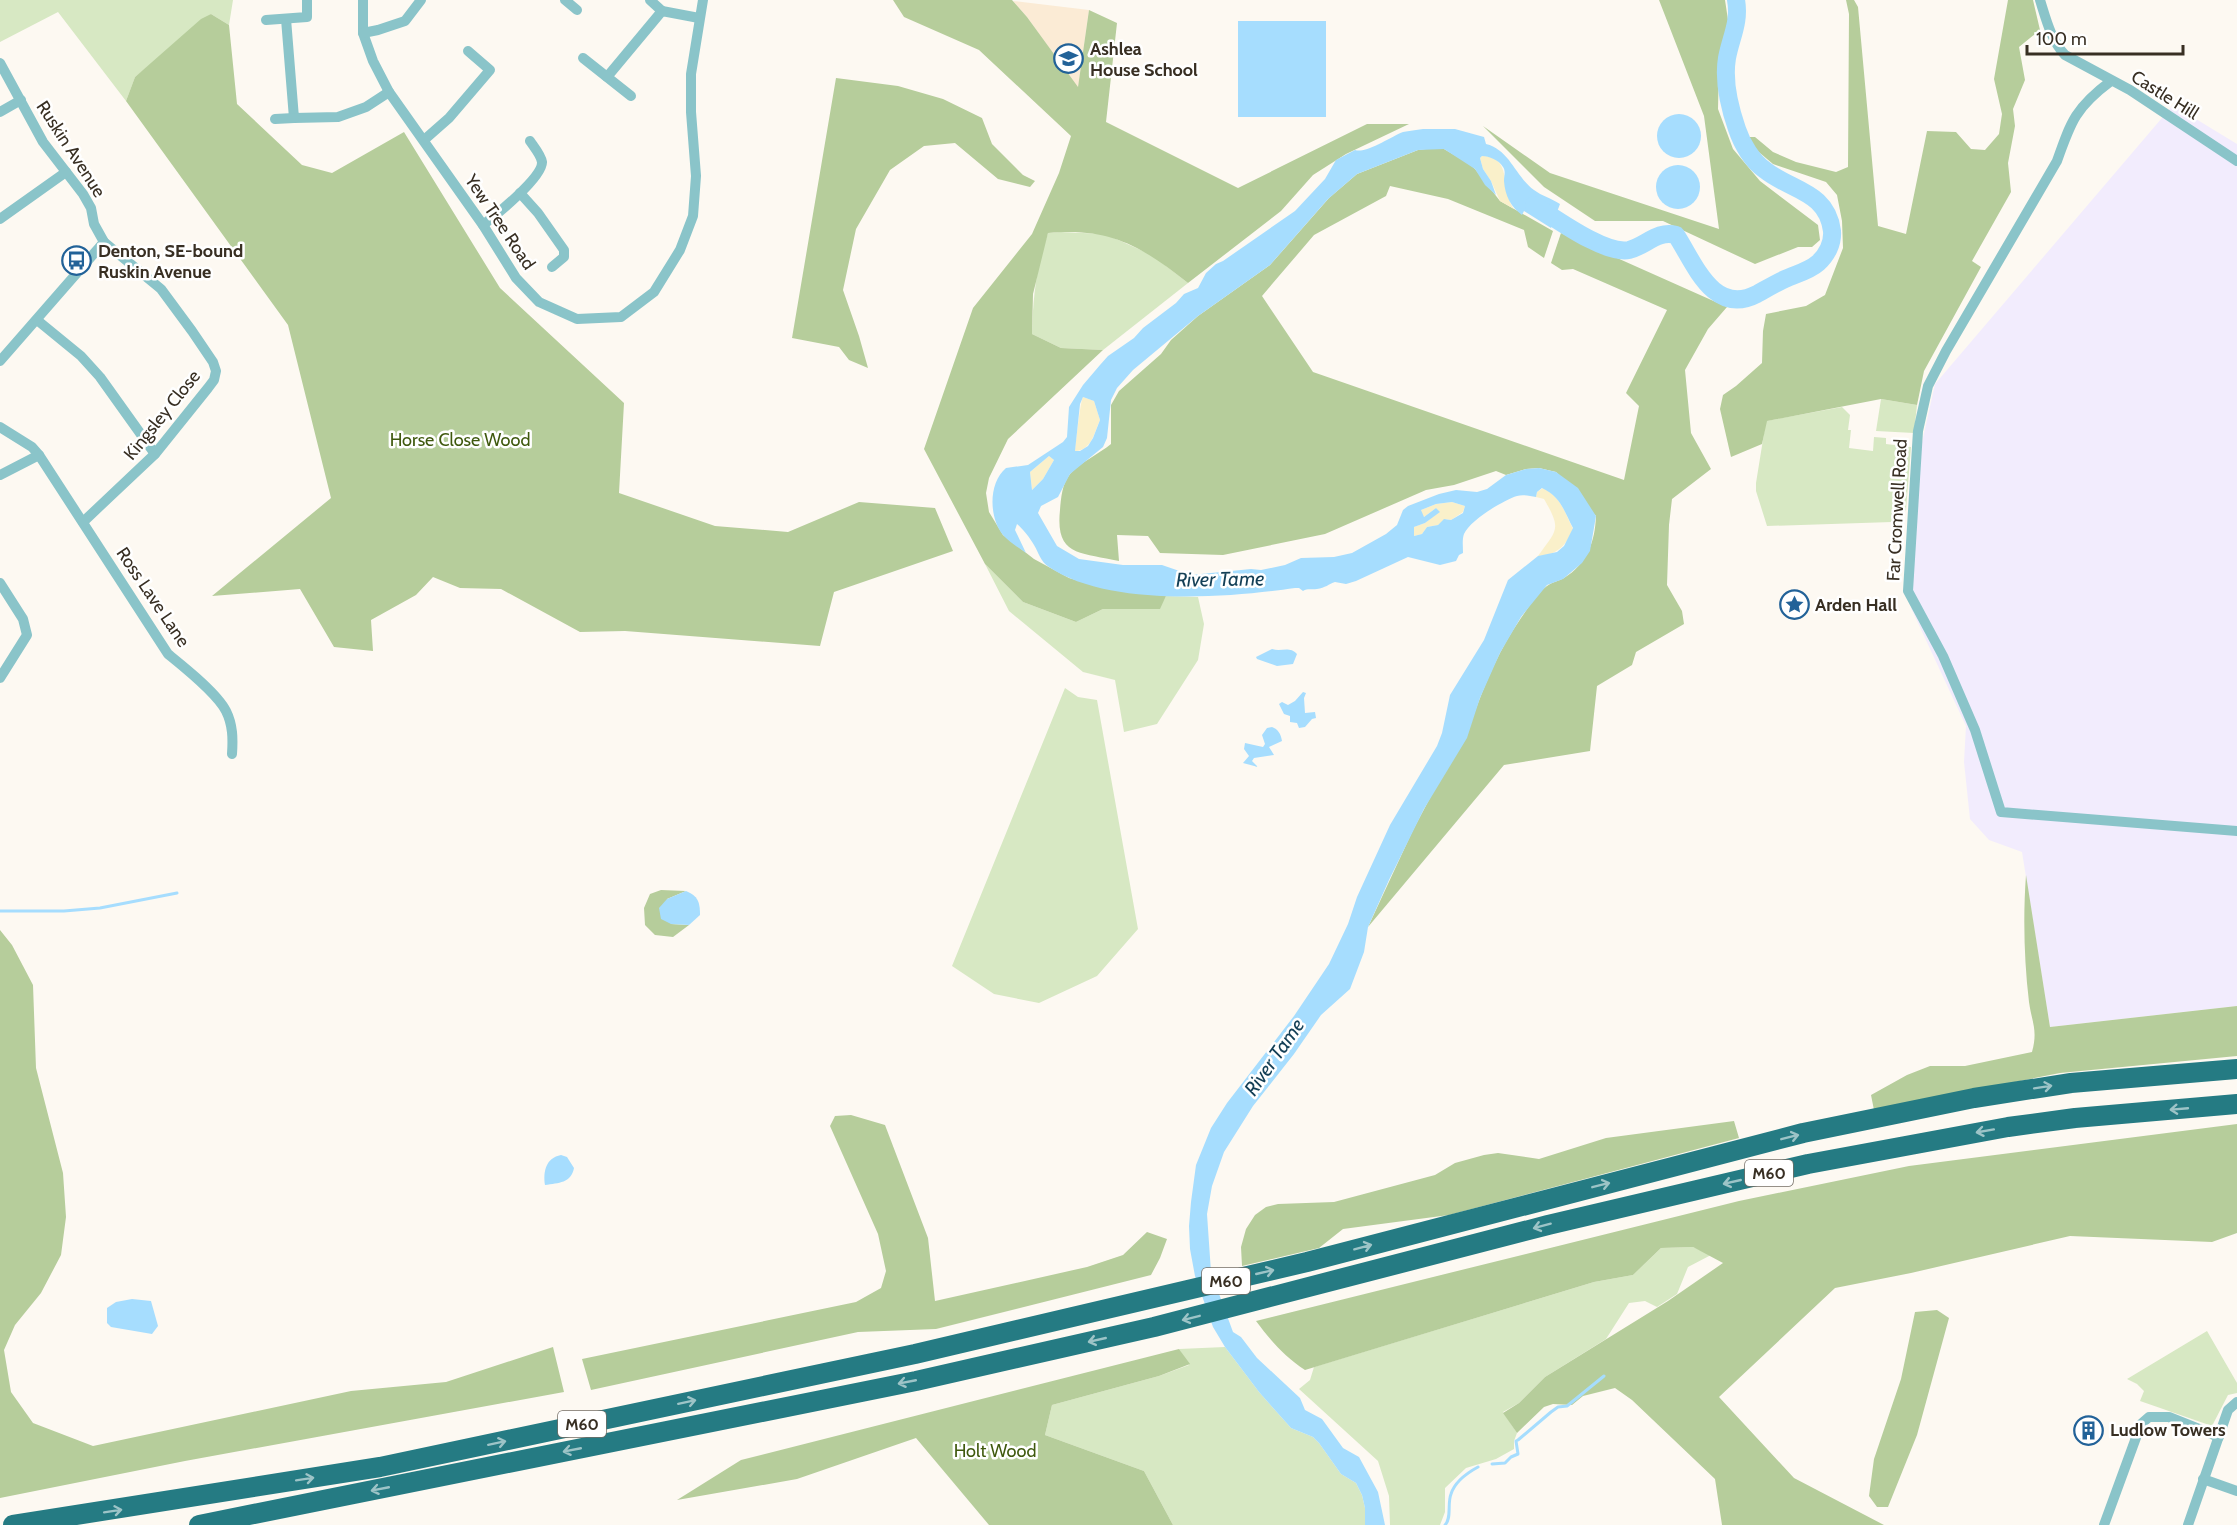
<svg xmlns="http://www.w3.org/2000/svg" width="2237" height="1525" viewBox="0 0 2237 1525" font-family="Cabin,sans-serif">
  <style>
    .built { fill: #fbebd5 }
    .industrial { fill: #f2ecfd }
    .green { fill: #d7e8c3 }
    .forest { fill: #b6cd9b }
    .sand { fill: #faf0ca }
    .water { fill: #a6ddfe; fill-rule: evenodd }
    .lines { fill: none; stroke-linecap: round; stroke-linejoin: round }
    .stream { stroke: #a6ddfe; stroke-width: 3 }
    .river { stroke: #a6ddfe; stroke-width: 18 }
    .street { stroke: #8ac4c9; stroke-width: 10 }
    .highway { stroke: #257b83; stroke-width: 20 }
    .oneway { stroke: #9dc4c7 }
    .labels { text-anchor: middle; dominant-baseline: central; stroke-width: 5; stroke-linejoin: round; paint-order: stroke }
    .shield { fill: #fff; stroke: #746d65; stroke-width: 1.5 }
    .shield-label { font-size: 16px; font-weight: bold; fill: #382f23 }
    .poi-label { font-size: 18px; font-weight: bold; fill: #382f23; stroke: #fff; text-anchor: start }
    .street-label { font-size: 18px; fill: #382f23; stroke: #fff }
    .park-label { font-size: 18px; fill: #3f590e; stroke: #fff }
    .water-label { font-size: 20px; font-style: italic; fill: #144057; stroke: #fff }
  </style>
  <rect width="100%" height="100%" fill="#fdf9f2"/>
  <polygon class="built" points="1013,1 1089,10 1078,88 1027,17"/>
  <polygon class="industrial" points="2173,105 2237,144 2237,1006 2050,1027 2022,852 1989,840 1970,819 1964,762 1966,726 1911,608 1921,447 1935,384"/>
  <g class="green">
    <polygon points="0,0 233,0 229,25 211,14 135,77 126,101 58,12 0,42"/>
    <path d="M 1061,232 L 1105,234 L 1152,255 L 1188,283 L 1103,350 L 1061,348 L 1032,334 C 1033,297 1036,268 1048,233 Z"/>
    <polygon points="1881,399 1917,405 1914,433 1876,431"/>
    <polygon points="1842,407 1850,415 1848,430 1851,430 1849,448 1873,451 1874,437 1886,438 1886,444 1911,447 1906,510 1892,522 1767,526 1756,491 1756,483 1766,421"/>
    <polygon points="985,564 1023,602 1076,622 1103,609 1159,609 1166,596 1198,597 1204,624 1198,660 1157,724 1124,732 1115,680 1083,672 1009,611"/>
    <polygon points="1065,688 1078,697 1097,700 1138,929 1097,976 1039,1003 994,994 952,966"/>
    <polygon points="1693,1247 1711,1255 1688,1267 1677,1294 1657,1307 1645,1301 1629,1303 1606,1339 1545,1377 1519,1403 1503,1412 1517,1433 1514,1441 1514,1449 1496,1459 1466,1468 1445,1488 1445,1512 1440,1525 1390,1525 1389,1496 1378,1461 1299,1389 1310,1380 1314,1367 1594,1282 1633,1275 1661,1248"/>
    <polygon points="2207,1331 2237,1383 2237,1393 2228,1395 2212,1426 2140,1401 2144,1391 2137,1384 2127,1379"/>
    <polygon points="1225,1347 1259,1392 1291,1428 1313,1437 1319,1443 1341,1474 1356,1483 1362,1495 1365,1508 1365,1525 1173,1525 1144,1471 1045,1435 1052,1405 1159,1376 1189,1365 1179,1349"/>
  </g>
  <g class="forest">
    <path d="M 893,0 L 1012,0 L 1027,17 L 1078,87 L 1089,10 L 1117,23 L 1106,122 L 1238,188 L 1367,124 L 1409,124 L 1346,154 L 1313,175 L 1281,211 L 1188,283 C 1141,246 1110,227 1048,233 L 1033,294 L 1032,334 L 1061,348 L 1103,350 L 1008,439 L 989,478 L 986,493 L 989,512 L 1003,535 L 1034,559 L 1069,578 L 1104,588 L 1166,596 L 1160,609 L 1103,609 L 1076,622 L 1023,602 L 985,564 L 924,449 L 973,308 L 1032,234 L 1059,173 L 1071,136 L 979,50 L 904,17 Z"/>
    <polygon points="1659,0 1725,0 1728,20 1719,63 1718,109 1733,149 1760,181 1818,225 1820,240 1812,247 1798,247 1755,264 1663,221 1595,221 1544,187 1483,126 1550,173 1719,229 1704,116"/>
    <polygon points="1846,0 1854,0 1858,7 1878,226 1906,234 1927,131 1956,132 1971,149 1985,150 1999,134 2002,114 1994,79 2008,0 2033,0 2040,30 2019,47 2025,80 2013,109 2015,126 2008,163 2011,192 1972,261 1981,267 1924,371 1917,405 1881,399 1767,421 1762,444 1731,457 1720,409 1723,395 1736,386 1762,363 1763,331 1766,314 1806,306 1825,295 1843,248 1842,221 1837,195 1826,182 1773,164 1754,148 1748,137 1755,137 1773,152 1796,162 1836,172 1848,167 1849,14"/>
    <polygon points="211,14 229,25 237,104 302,165 332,173 404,132 500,288 624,403 619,493 715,526 788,532 859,502 935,508 953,551 834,592 820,646 625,631 580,632 501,589 460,588 433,577 416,595 371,620 373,651 334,647 300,589 212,596 331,498 288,325 126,101 135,77 201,19"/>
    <polygon points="836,78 898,86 943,99 982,118 992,144 1023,175 1035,181 1030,187 998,179 955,143 924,146 890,170 856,229 843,290 859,336 868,368 849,360 839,347 792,338"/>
    <path d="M 1434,148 L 1444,149 L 1468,163 L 1475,169 L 1500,201 L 1553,231 L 1544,258 L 1528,247 L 1524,230 L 1448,199 L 1390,186 L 1386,196 L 1314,235 L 1262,296 L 1313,372 L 1624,480 L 1639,406 L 1626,393 L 1667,310 L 1573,269 L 1562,270 L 1551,263 L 1561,233 L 1727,307 L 1708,329 L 1685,370 L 1691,433 L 1711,469 L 1672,499 L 1669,525 L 1667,585 L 1682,611 L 1684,624 L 1636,652 L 1632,665 L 1597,686 L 1590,751 L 1504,765 L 1368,927 L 1413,830 L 1473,717 C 1485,683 1500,648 1521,618 C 1528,608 1537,593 1547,586 C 1552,582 1559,581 1564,578 C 1587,564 1595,542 1596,516 L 1556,472 L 1539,468 L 1526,469 L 1506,475 L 1496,471 L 1454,485 L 1426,490 L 1325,534 L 1223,555 L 1160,553 L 1148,536 L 1117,535 L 1119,561 C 1081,552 1055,557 1060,510 C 1061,498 1062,484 1070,474 C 1079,463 1099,454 1111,444 L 1111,405 L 1119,391 L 1161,354 L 1171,340 L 1198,316 L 1270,265 L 1329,198 L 1357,174 L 1418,150 Z"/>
    <path d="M 2026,875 L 2050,1027 L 2237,1006 L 2237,1056 L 2060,1073 L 1874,1110 L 1871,1095 L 1907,1075 L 1930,1066 L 1965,1066 L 2032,1052 C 2038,1030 2032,1023 2029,1002 C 2024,960 2023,916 2026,875 Z"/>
    <polygon points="661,890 686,891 667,899 671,924 689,925 673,937 655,935 645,925 644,908 650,894"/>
    <polygon points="0,930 12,945 33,985 36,1068 63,1173 66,1217 61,1255 41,1293 15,1325 4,1350 11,1392 33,1423 93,1446 351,1391 446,1382 553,1347 564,1392 185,1461 0,1498"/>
    <polygon points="851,1115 885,1125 928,1238 935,1301 1087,1267 1123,1255 1147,1232 1167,1239 1160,1258 1151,1275 936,1329 858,1332 591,1390 582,1359 856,1302 881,1288 886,1271 878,1234 830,1126 835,1116"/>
    <polygon points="1734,1121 1739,1138 1449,1215 1343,1229 1319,1248 1242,1266 1241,1247 1246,1229 1255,1215 1266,1207 1278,1204 1334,1202 1435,1175 1455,1163 1484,1155 1498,1153 1539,1159 1606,1138"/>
    <path d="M 2237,1124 L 2237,1233 L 2212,1242 L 2070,1236 L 1911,1273 L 1835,1288 L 1719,1397 L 1794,1478 L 1884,1525 L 1722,1525 L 1715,1479 L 1632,1400 L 1615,1388 L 1583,1396 L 1572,1405 L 1553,1404 L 1544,1407 L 1517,1433 L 1503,1413 L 1519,1403 L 1545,1377 L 1668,1301 L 1723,1263 L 1693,1247 L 1661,1248 L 1633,1275 L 1594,1282 L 1305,1370 C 1284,1356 1271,1341 1256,1321 L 1739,1201 L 1909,1166 Z"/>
    <polygon points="1937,1310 1949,1318 1917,1435 1888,1507 1877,1507 1869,1496 1874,1459 1901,1379 1915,1312"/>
    <polygon points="1179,1349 1190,1364 1159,1376 1052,1405 1045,1435 1144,1471 1173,1525 989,1525 916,1438 797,1479 677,1500 741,1460"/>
  </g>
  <g class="sand">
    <path d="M 1482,156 C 1513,156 1500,189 1514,209 L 1500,201 L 1491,181 L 1483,169 L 1480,158 Z"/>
    <path d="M 1083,397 L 1094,401 L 1100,420 C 1094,433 1092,450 1075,451 C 1076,442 1080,402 1083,397 Z"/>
    <polygon points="1049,456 1054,460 1043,479 1032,490 1030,472"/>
    <path d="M 1543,488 C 1561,497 1564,511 1573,529 C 1566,546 1557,555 1538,556 C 1557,529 1562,530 1544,499 L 1536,497 L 1537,492 Z"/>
    <polygon points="1452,502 1465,506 1463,512 1451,520 1446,519 1438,525 1427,527 1422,534 1414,536 1414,527 1425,523 1439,512 1436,508 1424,517 1422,515 1421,510 1436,504"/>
    <polygon points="1479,508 1481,511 1467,523 1458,539 1465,519"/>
  </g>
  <g class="water">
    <rect x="1238" y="21" width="88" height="96"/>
    <circle cx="1679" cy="136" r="22"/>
    <path d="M 1423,129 L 1455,129 L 1484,137 L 1486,144 C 1510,150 1515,176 1534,190 C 1542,196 1551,198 1560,204 L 1551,228 L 1524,211 L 1522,215 C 1511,207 1505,196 1504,181 C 1504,176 1506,171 1503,167 C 1499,160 1489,156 1482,156 L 1480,158 L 1483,169 L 1491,181 L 1496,195 L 1485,185 L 1475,169 L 1444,149 L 1418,150 L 1357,174 L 1328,199 L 1270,265 L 1198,316 L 1133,370 L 1117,388 L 1111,400 L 1107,438 L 1103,447 L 1070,474 L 1058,497 L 1041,506 L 1038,513 L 1057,546 L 1079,559 L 1123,565 L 1162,565 L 1191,575 L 1251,569 L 1261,570 L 1285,565 L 1301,558 L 1334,557 L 1352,553 L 1386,534 L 1397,525 L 1403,510 L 1408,506 L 1439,494 L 1456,490 L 1477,492 L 1487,489 L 1506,475 L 1526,469 L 1539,468 L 1556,472 L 1578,488 L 1596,516 L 1590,551 L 1582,563 L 1563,579 L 1547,585 L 1521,617 L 1500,653 L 1480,698 L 1467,738 L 1424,809 L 1389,880 L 1368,927 L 1364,952 L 1350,989 L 1321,1015 L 1294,1054 L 1253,1106 L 1224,1152 L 1212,1186 L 1207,1214 L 1211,1272 L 1233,1332 L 1241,1337 L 1257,1358 L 1300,1398 L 1305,1410 L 1322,1419 L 1343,1448 L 1359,1457 L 1378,1492 L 1385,1525 L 1365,1525 L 1365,1508 L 1362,1495 L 1356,1483 L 1341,1474 L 1319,1443 L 1313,1437 L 1291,1428 L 1259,1392 L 1225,1347 L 1213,1327 L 1195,1276 L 1190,1249 L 1189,1226 L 1191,1202 L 1196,1165 L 1211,1128 L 1227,1103 L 1294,1016 L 1329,964 L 1348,924 L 1357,897 L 1390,825 L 1437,746 L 1442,733 L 1450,695 L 1484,640 L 1508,580 L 1538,556 L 1557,552 L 1564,546 L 1573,528 C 1564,511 1561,497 1542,488 L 1537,492 L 1536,497 C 1530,496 1523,494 1517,496 C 1504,500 1470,520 1464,534 C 1462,539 1463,547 1463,553 L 1459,555 L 1456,561 L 1440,565 L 1408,557 L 1356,581 L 1346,584 L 1335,582 C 1329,584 1325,588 1317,589 C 1311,590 1308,588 1303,591 L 1299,588 L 1295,588 C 1227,598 1108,607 1049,567 C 1040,561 1039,553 1034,545 C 1030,538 1023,529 1017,524 L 1015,530 L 1026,553 C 1019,548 1009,542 1003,535 C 989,518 988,483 1006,468 L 1028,465 L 1063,442 L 1067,437 L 1069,407 L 1083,385 L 1100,365 L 1108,356 L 1134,338 L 1143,328 L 1176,303 L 1184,294 L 1198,288 L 1206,273 L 1216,264 L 1223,261 L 1295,211 L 1325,179 L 1336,160 L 1355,150 C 1366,154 1392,136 1403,132 C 1409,131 1416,130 1423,129 ZM 1083,397 L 1094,401 L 1100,420 L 1093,438 L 1088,446 L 1080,451 L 1075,451 L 1080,404 ZM 1049,456 L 1054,460 L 1043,479 L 1032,490 L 1030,472 ZM 1452,502 L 1465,506 L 1463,513 L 1451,520 L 1444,519 L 1438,525 L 1427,527 L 1422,534 L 1414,536 L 1414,527 L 1425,523 L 1440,512 L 1436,508 L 1424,517 L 1421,510 L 1436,504 Z"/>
    <circle cx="1678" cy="187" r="22"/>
    <path d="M 1272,649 C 1281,652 1290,646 1297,654 L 1293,664 L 1277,666 L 1257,659 L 1256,657 Z"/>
    <polygon points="1303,692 1306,693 1304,698 1305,713 1315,712 1316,718 1312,719 1305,727 1299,728 1297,723 1290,722 1290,716 1284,714 1279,704 1282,702 1288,705 1295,701"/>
    <path d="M 1272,727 C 1278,729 1281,734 1282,741 L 1269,747 L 1274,755 L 1254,758 L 1252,761 L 1258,767 L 1243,763 L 1249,756 L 1244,749 L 1245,743 L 1263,747 L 1265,744 L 1262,735 L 1267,728 Z"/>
    <path d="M 686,891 C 698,896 700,902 700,915 L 689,925 L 671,924 L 661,919 L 659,908 L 667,899 Z"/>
    <path d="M 561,1155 L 567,1157 L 574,1168 C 571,1183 559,1183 545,1185 C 543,1171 546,1158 561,1155 Z"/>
    <polygon points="132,1299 151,1301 158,1326 152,1334 111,1327 107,1323 107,1308 116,1302"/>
  </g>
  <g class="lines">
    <g class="stream">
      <polyline points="0,911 64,911 100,908 177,893"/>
      <polyline points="1492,1464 1505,1463 1511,1457 1518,1454 1516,1441 1518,1440 1551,1412 1558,1407 1567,1406 1604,1376"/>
      <path d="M 1445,1525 C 1452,1518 1447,1504 1451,1494 C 1455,1481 1467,1473 1478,1467"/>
    </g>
    <path class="river" d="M 1534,205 C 1555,218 1605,255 1629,250 C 1646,246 1657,230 1676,235 C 1694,262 1713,317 1757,294 C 1766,289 1776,283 1785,279 C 1796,274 1809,271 1818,263 C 1827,255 1833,243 1832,231 C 1827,191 1791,191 1765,170 C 1752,161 1742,144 1737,129 C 1729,106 1723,82 1727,58 C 1731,37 1740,22 1736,0"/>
    <g class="street">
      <polyline points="363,0 363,33 373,61 389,92 483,225 516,278 539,302 577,319 621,317 654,292 680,250 693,216 696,176 691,112 691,74 703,0"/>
      <polyline points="565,0 577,10"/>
      <polyline points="650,0 662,11"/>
      <path d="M 2040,0 C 2046,19 2051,40 2065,55 L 2130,90 L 2237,161"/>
      <polyline points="286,19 294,118 338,117 366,107 389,92"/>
      <polyline points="266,20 307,17 307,0"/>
      <polyline points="363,33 378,30 405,21 421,0"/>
      <polyline points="583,58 631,96"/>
      <polyline points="0,63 43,142 83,194 91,208 94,224 104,242 0,361"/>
      <polyline points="607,77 662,11 699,18"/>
      <path d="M 2111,81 C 2076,107 2071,121 2057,161 L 1946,351 L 1928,386 L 1918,431 L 1908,591 L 1943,656 L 1975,730 L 2001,812 L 2237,831"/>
      <polyline points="0,112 21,100"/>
      <polyline points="275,119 294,118"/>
      <polyline points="424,140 449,118 490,70 468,51"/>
      <polyline points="520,193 538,213 564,250 564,257 552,267"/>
      <polyline points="0,219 66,172"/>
      <path d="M 483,225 C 495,216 543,177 542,162 C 541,155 534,147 530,141"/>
      <polyline points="37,320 81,356 100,377 155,454"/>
      <path d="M 0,427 L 32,447 L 39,455 L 168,654 C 184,667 217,693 226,711 C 233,725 233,739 232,754"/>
      <polyline points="0,475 39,455"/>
      <polyline points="83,522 155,454 208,388 214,380 216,371 213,362 192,331 161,289 104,242"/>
      <polyline points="0,583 23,619 27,635 0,678"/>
      <polyline points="2203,1479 2237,1491"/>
      <polyline points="2104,1525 2141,1424 2149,1417 2169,1417 2219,1437"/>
      <polyline points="2188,1525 2228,1410 2237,1402"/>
    </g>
    <g class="highway">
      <polyline points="13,1525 380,1467 915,1354 1307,1262 1803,1133 1974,1098 2071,1083 2237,1069"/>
      <polyline points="199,1525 916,1381 1154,1327 1548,1225 1808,1164 2008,1127 2075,1118 2237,1104"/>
    </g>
  </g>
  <defs><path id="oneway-shaft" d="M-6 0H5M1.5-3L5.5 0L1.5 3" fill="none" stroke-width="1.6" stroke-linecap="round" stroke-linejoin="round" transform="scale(1.5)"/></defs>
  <g class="oneway">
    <use href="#oneway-shaft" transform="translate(2043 1087) rotate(-9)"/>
    <use href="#oneway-shaft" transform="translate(2179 1109) rotate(175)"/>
    <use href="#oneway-shaft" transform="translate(1985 1131) rotate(170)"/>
    <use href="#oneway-shaft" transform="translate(1790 1137) rotate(-14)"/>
    <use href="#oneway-shaft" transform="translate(1732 1182) rotate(167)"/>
    <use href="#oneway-shaft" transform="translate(1601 1185) rotate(-14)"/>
    <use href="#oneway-shaft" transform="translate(1542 1226) rotate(165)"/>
    <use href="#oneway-shaft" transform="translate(1363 1247) rotate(-15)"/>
    <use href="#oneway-shaft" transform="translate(1265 1272) rotate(-13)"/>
    <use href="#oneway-shaft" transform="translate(1191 1318) rotate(166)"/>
    <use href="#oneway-shaft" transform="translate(1097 1340) rotate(167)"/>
    <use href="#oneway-shaft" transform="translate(907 1382) rotate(169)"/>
    <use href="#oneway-shaft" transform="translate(687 1402) rotate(-12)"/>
    <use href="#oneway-shaft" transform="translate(497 1443) rotate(-12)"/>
    <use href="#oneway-shaft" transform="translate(572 1450) rotate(169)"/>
    <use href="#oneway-shaft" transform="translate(305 1479) rotate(-9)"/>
    <use href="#oneway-shaft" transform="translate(380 1489) rotate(169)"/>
    <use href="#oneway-shaft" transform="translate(113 1511) rotate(-9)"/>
  </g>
  <defs>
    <symbol id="school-ring" viewBox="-11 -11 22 22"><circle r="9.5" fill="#fff" stroke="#226298" stroke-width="1.5"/><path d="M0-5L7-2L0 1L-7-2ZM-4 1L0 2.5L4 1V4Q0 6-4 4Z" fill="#226298"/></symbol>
    <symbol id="bus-ring" viewBox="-11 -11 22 22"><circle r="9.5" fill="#fff" stroke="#226298" stroke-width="1.5"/><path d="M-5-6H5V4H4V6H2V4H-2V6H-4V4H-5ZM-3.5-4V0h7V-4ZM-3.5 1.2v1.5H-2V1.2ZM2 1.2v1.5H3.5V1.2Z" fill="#226298"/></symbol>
    <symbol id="sight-ring" viewBox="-11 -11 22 22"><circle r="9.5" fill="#fff" stroke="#226298" stroke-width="1.5"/><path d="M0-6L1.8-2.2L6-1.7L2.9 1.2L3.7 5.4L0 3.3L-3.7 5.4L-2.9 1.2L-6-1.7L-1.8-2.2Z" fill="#226298"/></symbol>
    <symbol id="building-ring" viewBox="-11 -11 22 22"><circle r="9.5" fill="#fff" stroke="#226298" stroke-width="1.5"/><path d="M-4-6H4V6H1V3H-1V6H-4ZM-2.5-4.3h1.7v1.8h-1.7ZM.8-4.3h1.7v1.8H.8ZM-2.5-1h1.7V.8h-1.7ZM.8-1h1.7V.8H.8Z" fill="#226298"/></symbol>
  </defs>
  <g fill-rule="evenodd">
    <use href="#school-ring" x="1052" y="42" width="33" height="33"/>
    <use href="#bus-ring" x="60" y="244" width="33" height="33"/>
    <use href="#sight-ring" x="1778" y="588" width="33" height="33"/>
    <use href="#building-ring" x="2072" y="1414" width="33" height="33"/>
  </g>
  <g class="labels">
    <g class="shield">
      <rect x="1745" y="1160" width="48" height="26" rx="4.5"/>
      <rect x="1202" y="1268" width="48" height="26" rx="4.5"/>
      <rect x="558" y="1411" width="48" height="26" rx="4.5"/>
    </g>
    <g class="shield-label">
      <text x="1769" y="1173">M60</text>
      <text x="1226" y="1281">M60</text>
      <text x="582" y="1424">M60</text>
    </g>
    <g class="poi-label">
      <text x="1090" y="49">Ashlea<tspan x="1090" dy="21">House School</tspan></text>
      <text x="98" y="251">Denton, SE-bound<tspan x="98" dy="21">Ruskin Avenue</tspan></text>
      <text x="1815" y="605">Arden Hall</text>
      <text x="2110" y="1430">Ludlow Towers</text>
    </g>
    <g class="street-label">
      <text transform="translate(2165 95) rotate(32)">Castle Hill</text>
      <text transform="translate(71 149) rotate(57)">Ruskin Avenue</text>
      <text transform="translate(500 222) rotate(56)">Yew Tree Road</text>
      <text transform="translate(162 415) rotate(-51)">Kingsley Close</text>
      <text transform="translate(1897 510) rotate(-87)">Far Cromwell Road</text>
      <text transform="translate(153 597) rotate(56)">Ross Lave Lane</text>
    </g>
    <g class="park-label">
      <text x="460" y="440">Horse Close Wood</text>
      <text x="995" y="1451">Holt Wood</text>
    </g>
    <g class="water-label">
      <text transform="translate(1220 579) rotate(-1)">River Tame</text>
      <text transform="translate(1274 1057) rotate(-55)">River Tame</text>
    </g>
  </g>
  <path d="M2027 45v9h156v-9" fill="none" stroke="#382f23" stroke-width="3"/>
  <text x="2036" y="45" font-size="18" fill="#382f23" stroke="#ffffff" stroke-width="4.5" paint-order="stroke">100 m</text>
</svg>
